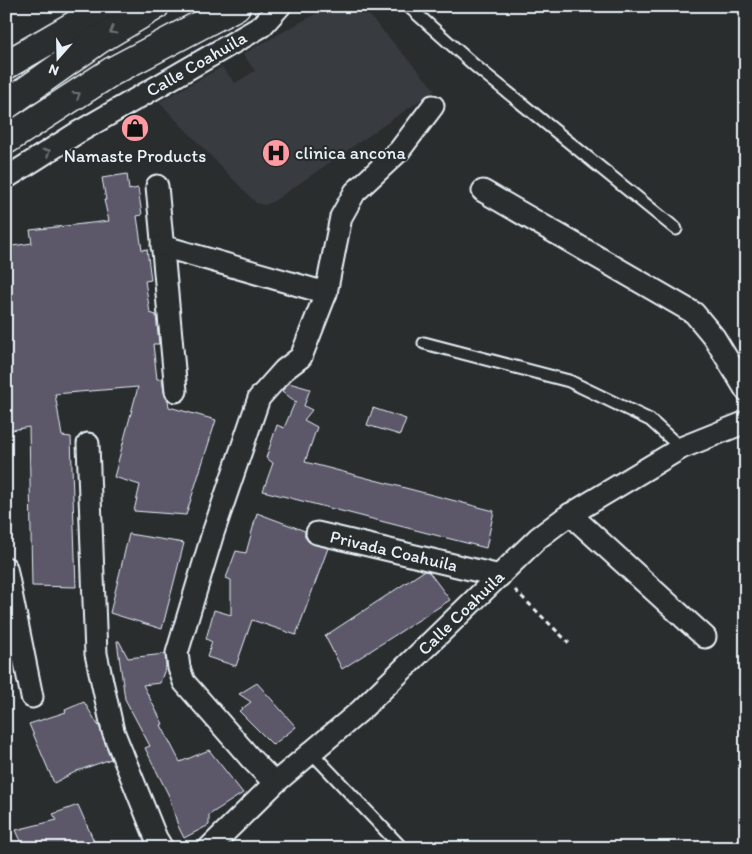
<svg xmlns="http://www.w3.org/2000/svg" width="752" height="854" viewBox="0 0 752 854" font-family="Itim,sans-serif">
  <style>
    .built { fill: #393a40 }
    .building { fill: #5b586a; stroke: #e8f1f8 }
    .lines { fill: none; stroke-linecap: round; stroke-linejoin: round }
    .service-casing { stroke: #e8f1f8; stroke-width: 15 }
    .minor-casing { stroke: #e8f1f8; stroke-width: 25 }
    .tertiary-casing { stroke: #e8f1f8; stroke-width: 31 }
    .primary-casing { stroke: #e8f1f8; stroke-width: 31 }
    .path { stroke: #e8f1f8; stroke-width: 3; stroke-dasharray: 5 4; stroke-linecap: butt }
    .service { stroke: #2a2d2e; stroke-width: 11 }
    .minor { stroke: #2a2d2e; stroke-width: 21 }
    .tertiary { stroke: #2a2d2e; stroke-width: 28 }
    .primary { stroke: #2a2d2e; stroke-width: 28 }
    .oneway { stroke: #6c7275 }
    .labels { text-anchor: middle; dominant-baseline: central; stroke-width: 4.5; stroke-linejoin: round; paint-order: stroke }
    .street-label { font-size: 18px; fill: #e8f1f8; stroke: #2a2d2e }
    .poi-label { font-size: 18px; fill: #e8f1f8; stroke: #2a2d2e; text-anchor: start }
  </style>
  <rect width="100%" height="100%" fill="#2a2d2e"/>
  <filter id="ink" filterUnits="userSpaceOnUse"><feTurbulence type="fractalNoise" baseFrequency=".02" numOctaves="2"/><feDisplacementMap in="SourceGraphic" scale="10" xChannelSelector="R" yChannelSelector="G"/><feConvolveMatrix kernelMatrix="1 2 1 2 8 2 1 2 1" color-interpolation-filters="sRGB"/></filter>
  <g filter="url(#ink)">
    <polygon class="built" points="330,6 361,6 435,90 271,203 264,205 256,203 159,102 222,67 235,83 255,71 243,54"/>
    <g class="building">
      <polygon points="127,174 129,190 138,188 142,215 137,216 142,250 147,249 151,280 145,281 150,313 156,315 159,344 153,344 157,379 162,379 164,392 168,400 169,407 216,420 186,515 134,511 140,485 114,477 138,387 55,394 62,436 71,437 76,587 32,586 29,427 6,431 6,247 32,243 30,230 109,221 104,200 106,200 102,178"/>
      <polygon points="289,383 310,389 304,406 312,410 304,420 317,427 305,462 494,511 486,548 263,491 273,463 266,458 277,425 284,428 295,402 297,403 282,391"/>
      <polygon points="373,408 406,419 400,435 367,425"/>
      <polygon points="257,513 305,531 305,537 309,542 328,548 296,635 252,620 236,666 207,657 212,642 206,639 214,610 231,615 231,580 226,578 236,551 246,553"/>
      <polygon points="129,534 184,543 162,629 110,613"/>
      <polygon points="424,571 429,572 450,600 342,669 325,636"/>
      <polygon points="117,641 119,641 128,658 165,654 166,666 160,683 143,685 163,724 161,725 180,762 209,750 243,793 209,815 209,825 184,838 178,826 169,796 145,748 150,746 125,699"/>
      <polygon points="257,683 296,727 273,745 239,711 251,702 239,694"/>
      <polygon points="84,702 100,728 111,759 77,771 54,783 29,724 66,712 65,710"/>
      <polygon points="78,805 97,848 24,848 16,830 57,820 53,814"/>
    </g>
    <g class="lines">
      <defs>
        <g id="service">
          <polyline points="408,6 474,65 676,229"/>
          <polyline points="424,343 569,381 650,420 681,448"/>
          <polyline points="312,753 402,848"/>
        </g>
        <g id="minor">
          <path id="s1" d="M 6,178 L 77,133 L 262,26 L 280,6"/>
          <polyline points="157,186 176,391"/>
          <polyline points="483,191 694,313 714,337 746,390"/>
          <polyline points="162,246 326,293"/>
          <polyline points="88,444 96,654 113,731 156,838 162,848"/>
          <polyline points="570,514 705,637"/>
          <path id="s2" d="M 317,533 L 500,576"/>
          <polyline points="6,568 32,697"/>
          <polyline points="275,783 252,760 184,682 179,668 177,653 213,533 259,398 284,370 301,357 326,293 341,217 355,192 399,151 433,106"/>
          <path id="s3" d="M 209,848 L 275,783 L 360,711 L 538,538 L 566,517 L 681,448 L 746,422"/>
        </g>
        <polyline id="tertiary" points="6,65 108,6"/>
        <g id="primary">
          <polyline points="6,105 98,40 155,6"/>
          <polyline points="6,140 111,72 236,6"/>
        </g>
      </defs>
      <use href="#service" class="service-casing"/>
      <use href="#minor" class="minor-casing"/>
      <use href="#tertiary" class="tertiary-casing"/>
      <use href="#primary" class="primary-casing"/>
      <polyline class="path" points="515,590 569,643"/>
      <use href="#service" class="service"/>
      <use href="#minor" class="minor"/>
      <use href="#tertiary" class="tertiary"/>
      <use href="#primary" class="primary"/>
    </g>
    <defs><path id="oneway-chevron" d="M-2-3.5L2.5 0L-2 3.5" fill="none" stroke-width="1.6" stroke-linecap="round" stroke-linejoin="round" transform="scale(1.25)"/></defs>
    <g class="oneway">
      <use href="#oneway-chevron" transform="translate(113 31) rotate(149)"/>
      <use href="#oneway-chevron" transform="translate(77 95) rotate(-33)"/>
      <use href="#oneway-chevron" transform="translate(47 152) rotate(-33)"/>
    </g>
  </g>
  <defs>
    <symbol id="shop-disc" viewBox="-11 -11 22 22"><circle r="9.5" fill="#ff9aa2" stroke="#2a2d2e"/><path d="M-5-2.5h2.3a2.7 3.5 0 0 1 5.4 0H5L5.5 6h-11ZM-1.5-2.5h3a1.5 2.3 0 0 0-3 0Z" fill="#111"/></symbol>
    <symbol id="hospital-disc" viewBox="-11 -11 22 22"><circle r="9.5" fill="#ff9aa2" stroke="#2a2d2e"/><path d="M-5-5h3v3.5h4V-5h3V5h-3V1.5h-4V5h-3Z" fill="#111"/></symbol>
  </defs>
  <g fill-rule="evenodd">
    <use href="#shop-disc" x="119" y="112" width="32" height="32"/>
    <use href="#hospital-disc" x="260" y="137" width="32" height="32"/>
  </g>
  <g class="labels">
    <g class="street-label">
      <text stroke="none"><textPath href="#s1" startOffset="222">Calle Coahuila</textPath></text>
      <text stroke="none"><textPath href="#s2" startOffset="79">Privada Coahuila</textPath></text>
      <text stroke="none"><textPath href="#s3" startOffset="345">Calle Coahuila</textPath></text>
    </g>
    <g class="poi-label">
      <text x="295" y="153">clinica ancona</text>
      <text x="135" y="156" text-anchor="middle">Namaste Products</text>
    </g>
  </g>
  <rect width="752" height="854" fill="none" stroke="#2a2d2e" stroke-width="25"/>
  <rect x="12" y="12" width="727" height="829" fill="none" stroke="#e8f1f8" stroke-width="2" filter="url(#ink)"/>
  <g transform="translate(58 58) rotate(200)" stroke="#2a2d2e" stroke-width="4" paint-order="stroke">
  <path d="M0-4L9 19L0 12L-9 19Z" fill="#e8f1f8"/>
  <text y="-8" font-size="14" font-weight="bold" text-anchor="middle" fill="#e8f1f8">N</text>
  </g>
</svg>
